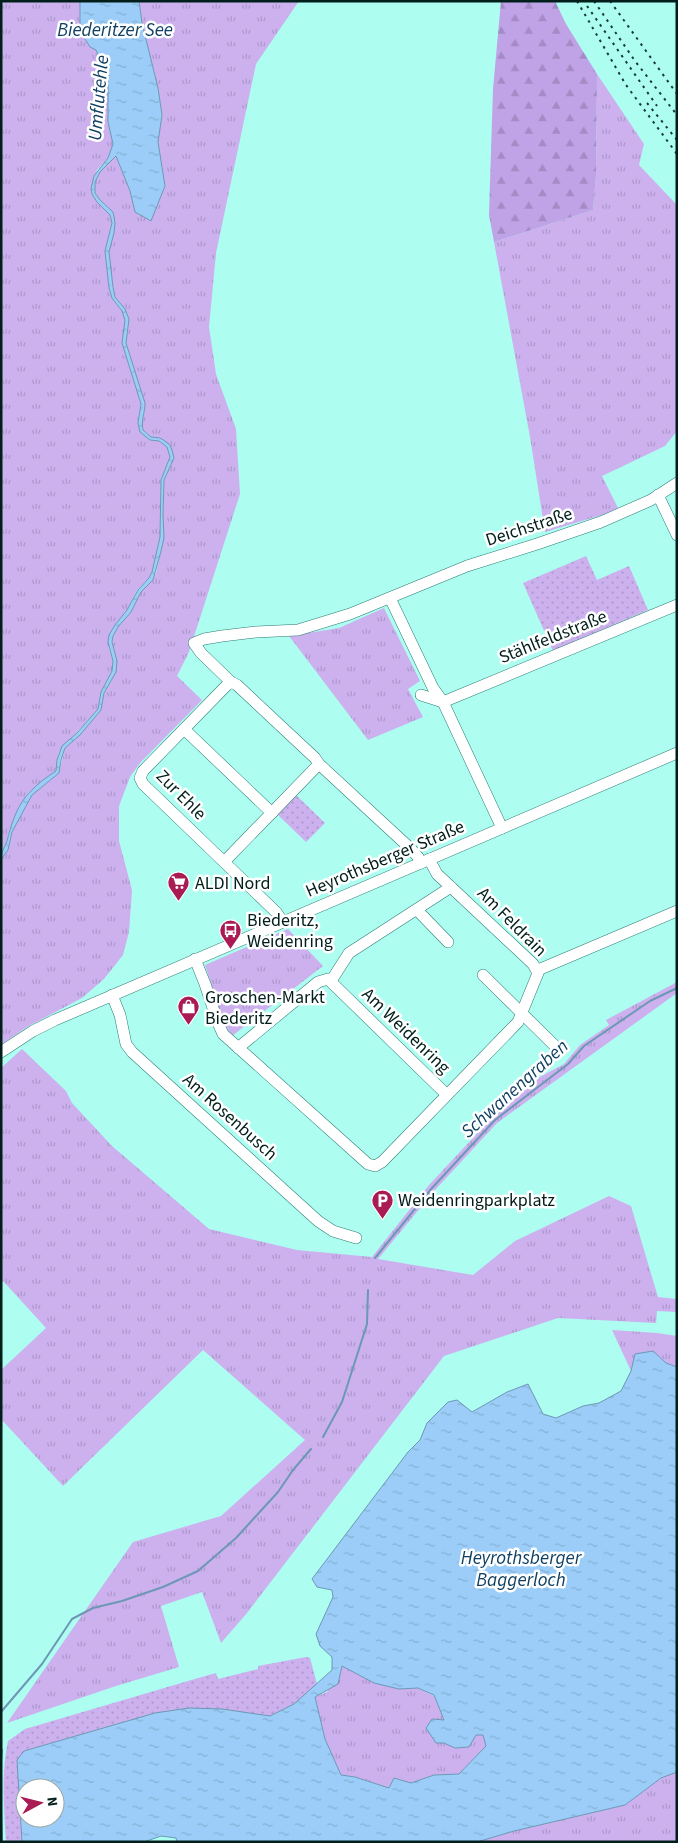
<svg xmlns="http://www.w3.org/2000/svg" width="678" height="1843" viewBox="0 0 678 1843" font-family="'Source Sans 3',sans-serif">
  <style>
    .grass { fill: url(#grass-tufts) }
    .forest { fill: url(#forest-firs) }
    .park { fill: url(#park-dots) }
    .water { fill: url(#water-ripples); stroke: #6c98b5; fill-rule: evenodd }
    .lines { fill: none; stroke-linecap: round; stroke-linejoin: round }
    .stream { stroke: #6c98b5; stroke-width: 2 }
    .minor-casing { stroke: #2b7d74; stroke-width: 12 }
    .minor { stroke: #fff; stroke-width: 11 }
    .rail { stroke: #163a35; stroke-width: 2; stroke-dasharray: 2.5 5; stroke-linecap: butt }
    .labels { text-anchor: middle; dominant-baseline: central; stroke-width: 5; stroke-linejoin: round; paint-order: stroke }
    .street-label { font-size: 18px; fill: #001e1a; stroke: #fff }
    .poi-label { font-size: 18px; fill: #001e1a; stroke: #fff; text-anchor: start }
    .water-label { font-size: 19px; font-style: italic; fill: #0f4063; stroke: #fff }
  </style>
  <defs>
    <pattern id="grass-tufts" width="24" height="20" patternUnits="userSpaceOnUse" patternTransform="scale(1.25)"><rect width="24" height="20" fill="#ccb1ee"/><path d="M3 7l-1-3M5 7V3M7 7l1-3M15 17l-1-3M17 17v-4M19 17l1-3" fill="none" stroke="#ad98cc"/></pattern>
    <pattern id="forest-firs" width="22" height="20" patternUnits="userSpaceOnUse" patternTransform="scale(1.25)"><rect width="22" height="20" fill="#c0a2e6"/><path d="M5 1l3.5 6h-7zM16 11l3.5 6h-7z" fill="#a38bc5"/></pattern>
    <pattern id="park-dots" width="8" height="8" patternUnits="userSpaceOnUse" patternTransform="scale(1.25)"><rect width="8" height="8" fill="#ccb1ee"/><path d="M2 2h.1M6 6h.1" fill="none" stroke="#ad98cc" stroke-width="1.8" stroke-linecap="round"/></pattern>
    <pattern id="water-ripples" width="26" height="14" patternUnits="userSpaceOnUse" patternTransform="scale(1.25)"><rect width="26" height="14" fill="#9bcdf8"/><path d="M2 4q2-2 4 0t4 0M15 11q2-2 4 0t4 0" fill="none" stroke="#84b0d4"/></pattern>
  </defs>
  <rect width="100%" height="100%" fill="#adfdf1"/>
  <g class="grass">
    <polygon points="1,1 80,1 80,31 96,50 108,80 108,122 113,144 108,158 97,170 91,189 92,194 97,202 110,215 112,223 105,251 109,288 112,298 122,311 125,320 125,353 141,404 138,423 140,432 150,440 159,441 167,447 170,457 161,480 160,537 152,572 149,578 137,590 127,610 115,625 109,648 113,661 112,671 101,692 98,709 59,752 56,771 29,792 23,801 9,831 5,849 1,853"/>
    <polygon points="139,1 299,1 256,64 216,253 209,327 216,374 236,429 240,494 189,652 177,676 202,700 140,763 130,777 119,806 119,841 132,890 129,932 123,955 104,979 82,998 27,1027 1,1045 1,859 8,850 12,832 32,795 59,773 65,748 80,735 101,710 104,693 112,680 115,653 112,642 113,636 118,627 131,612 141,592 153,580 156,573 161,551 164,527 163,514 164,480 173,458 172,450 160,438 151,437 143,430 142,423 145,409 126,343 129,319 125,309 115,297 110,269 109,252 115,223 113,212 100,200 95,193 95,182 100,172 116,155 130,191 135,212 165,186 158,142 162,115 158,88 142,23"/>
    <polygon points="597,74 644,144 639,165 677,205 677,431 665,446 602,476 619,510 545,532 530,437 494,242 593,210 596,176"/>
    <polygon points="384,608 420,681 408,689 423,717 368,740 289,636 339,628"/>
    <polygon points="288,929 323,966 232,1036 224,1023 205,965"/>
    <polygon points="677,982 677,993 497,1123 435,1190 378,1259 473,1275 515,1241 609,1196 631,1206 658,1297 677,1299 677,1312 657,1311 656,1323 558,1318 444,1356 247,1613 221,1643 202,1592 161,1606 179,1667 116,1686 7,1723 133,1542 221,1516 305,1440 203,1350 63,1486 1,1419 1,1370 46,1328 3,1281 1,1282 1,1068 22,1049 66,1091 72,1103 112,1146 209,1229 297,1250 372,1257 429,1185 486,1124 538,1078 564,1064 580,1045 609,1025 606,1020"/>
    <polygon points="612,1330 657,1333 677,1336 677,1367 666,1363 652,1352 636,1354 631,1371"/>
    <polygon points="342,1666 399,1689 418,1688 434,1696 444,1720 436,1743 444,1743 455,1748 469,1747 475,1735 483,1735 486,1746 459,1774 434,1775 411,1783 394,1778 389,1788 355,1777 341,1775 325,1739 315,1697 327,1692"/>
    <polygon points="677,1772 677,1842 477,1842 514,1831 625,1805 661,1778"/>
  </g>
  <polygon class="forest" points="501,1 555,1 566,24 597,74 596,176 593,210 494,242 489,215 493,89"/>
  <g class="park">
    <polygon points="586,556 597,580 629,566 648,610 553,651 523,583"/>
    <polygon points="296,795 325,823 306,842 277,814"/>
    <path d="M 306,1657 L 310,1658 L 317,1684 L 294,1704 L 270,1716 L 189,1708 L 155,1713 L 24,1751 L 22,1842 L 6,1842 C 4,1808 1,1774 8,1741 L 25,1729 L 205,1676 L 216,1673 L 218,1679 L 258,1669 L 258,1666 Z"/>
  </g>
  <g class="water">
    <path d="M 80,1 L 139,1 L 142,23 L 158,88 L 162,115 L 158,142 L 165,186 L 151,221 L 135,212 L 130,191 L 116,156 L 100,172 L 95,182 L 95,193 L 100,200 L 113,212 L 114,217 L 115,223 L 114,233 L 109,252 L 113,287 L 115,297 L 125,309 L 129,319 L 126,343 L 145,403 C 145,413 141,420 143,430 L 151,437 L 160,438 L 165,441 L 170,445 L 172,450 L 174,458 L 164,480 L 163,514 L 164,538 L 161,551 L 153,580 L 141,592 L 131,612 L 118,627 L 113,636 L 112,642 L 117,661 L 116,672 L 104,693 L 101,710 L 80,735 L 65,748 L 61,760 L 59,773 L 32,795 L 12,832 L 8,850 L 1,859 C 1,852 5,847 7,841 C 11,824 18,803 31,791 C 38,783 47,777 56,771 L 57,760 L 62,746 L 77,733 L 98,709 L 101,692 L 112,671 L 113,661 L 108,642 L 109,635 L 115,625 L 127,610 L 138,590 L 149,578 L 152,572 L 160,537 L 161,480 L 170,457 L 167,447 L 159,441 L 150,440 L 140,432 L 138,423 L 141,404 L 122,343 L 125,320 L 122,311 L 112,298 L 109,288 L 105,251 L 112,223 L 110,215 L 97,202 L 92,194 L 91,189 L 94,176 L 108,158 L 113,144 L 108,122 L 108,80 L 96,50 L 90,47 L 80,31 Z"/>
    <path d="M 653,1351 L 666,1363 L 677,1367 L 677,1772 L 661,1778 L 625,1805 L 514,1831 L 477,1842 L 177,1842 L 176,1838 L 161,1836 L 144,1842 L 22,1842 L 17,1760 L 24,1751 L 155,1713 L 189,1708 L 222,1709 L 270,1716 L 294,1704 L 332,1670 L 332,1657 L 320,1646 L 316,1634 L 333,1597 L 332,1590 L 317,1587 L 312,1579 L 408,1452 L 420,1440 L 427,1423 L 448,1402 L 457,1400 L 472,1412 L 507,1392 L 528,1384 L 543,1414 L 556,1418 L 583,1406 L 599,1403 L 621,1391 L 631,1371 L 635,1354 ZM 342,1666 L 374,1683 L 399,1689 L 418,1688 L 434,1695 L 444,1720 L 432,1719 L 426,1728 L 436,1743 L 444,1743 L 455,1748 L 469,1747 L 476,1735 L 483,1735 L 486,1746 L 459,1774 L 434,1775 L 411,1783 L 394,1778 L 389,1788 L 355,1777 L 341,1775 L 325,1739 L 315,1697 L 338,1684 ZM 25,1788 L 55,1788 L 55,1818 L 25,1818 Z"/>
  </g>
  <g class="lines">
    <g class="stream">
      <polyline points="375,1258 432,1188 495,1120 568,1064 584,1046 650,1001 677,988"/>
      <polyline points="323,1437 342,1402 367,1324 368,1290"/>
      <polyline points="1,1712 42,1664 72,1619 93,1608 122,1601 163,1587 198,1571 236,1538 278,1492 293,1470 311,1449"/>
      <polyline points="1,1760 2,1750"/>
      <polyline points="1,1809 2,1842"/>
    </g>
    <defs>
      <g id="minor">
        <polyline points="658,495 677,535"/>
        <polyline points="390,598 433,688 443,702 502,828"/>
        <polyline points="231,682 227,685 143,771 140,778 143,784 276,912 283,922"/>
        <polyline points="421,695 443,702"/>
        <polyline points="443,702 677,605"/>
        <polyline points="184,729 272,813"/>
        <polyline points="224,862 319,764"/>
        <polyline points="421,863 418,857 411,849 319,764 315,758 237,685 231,682 201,653 194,643 204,639 222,636 256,632 298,630 350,614 467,566 537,544 601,522 651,500 677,483"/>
        <polyline points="417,910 448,942"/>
        <polyline points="195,959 205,984 218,1023 223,1034 368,1164 375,1166 382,1162 518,1022 538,973 533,964 437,874 429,859"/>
        <polyline points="538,970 677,911"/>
        <polyline points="483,975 554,1045"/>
        <polyline points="331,981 349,953 451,887"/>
        <polyline points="112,995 120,1015 126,1044 132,1052 318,1221 333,1231 356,1238"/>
        <polyline points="238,1048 318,982 328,979 447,1095"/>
        <polyline points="1,1052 33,1031 55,1020 677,753"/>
      </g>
    </defs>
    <use href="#minor" class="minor-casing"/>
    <use href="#minor" class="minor"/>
    <g class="rail">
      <polyline points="577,1 626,85 677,154"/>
      <polyline points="594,1 635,61 677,115"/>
      <polyline points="610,1 677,94"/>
      <polyline points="587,6 657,106"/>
      <polyline points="647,103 677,140"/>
    </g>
  </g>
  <defs>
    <symbol id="supermarket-pin" viewBox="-11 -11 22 30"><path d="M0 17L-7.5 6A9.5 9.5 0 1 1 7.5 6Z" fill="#aa1a53" stroke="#fff"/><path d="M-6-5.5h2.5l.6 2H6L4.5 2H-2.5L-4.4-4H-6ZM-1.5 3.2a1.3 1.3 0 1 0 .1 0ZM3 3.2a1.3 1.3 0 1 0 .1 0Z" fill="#fff"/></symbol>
    <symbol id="bus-pin" viewBox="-11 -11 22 30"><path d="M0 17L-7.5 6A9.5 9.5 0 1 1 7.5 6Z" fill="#aa1a53" stroke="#fff"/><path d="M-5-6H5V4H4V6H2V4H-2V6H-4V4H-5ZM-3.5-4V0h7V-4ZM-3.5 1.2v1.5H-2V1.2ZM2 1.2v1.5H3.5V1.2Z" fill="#fff"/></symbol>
    <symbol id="shop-pin" viewBox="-11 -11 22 30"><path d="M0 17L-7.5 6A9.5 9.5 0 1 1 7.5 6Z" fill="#aa1a53" stroke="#fff"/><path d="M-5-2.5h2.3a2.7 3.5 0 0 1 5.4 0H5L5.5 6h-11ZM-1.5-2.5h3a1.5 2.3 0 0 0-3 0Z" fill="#fff"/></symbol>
    <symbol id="parking-pin" viewBox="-11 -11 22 30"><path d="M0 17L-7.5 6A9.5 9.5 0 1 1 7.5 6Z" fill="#aa1a53" stroke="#fff"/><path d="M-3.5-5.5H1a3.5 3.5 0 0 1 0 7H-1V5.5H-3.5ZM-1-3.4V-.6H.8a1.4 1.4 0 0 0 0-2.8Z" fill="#fff"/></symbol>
  </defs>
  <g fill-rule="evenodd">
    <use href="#supermarket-pin" x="166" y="870" width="25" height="34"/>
    <use href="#bus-pin" x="218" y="918" width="25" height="34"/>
    <use href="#shop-pin" x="176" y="994" width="25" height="34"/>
    <use href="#parking-pin" x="370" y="1188" width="25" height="34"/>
  </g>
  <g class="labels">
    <g class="street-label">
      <text transform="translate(529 527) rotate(-18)">Deichstraße</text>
      <text transform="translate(553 637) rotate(-22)">Stählfeldstraße</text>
      <text transform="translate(181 795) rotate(45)">Zur Ehle</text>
      <text transform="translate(385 859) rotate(-23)">Heyrothsberger Straße</text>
      <text transform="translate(512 922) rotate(45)">Am Feldrain</text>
      <text transform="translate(406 1031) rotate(44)">Am Weidenring</text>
      <text transform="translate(230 1117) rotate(42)">Am Rosenbusch</text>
    </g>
    <g class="poi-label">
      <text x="195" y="883">ALDI Nord</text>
      <text x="247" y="920">Biederitz,<tspan x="247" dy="21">Weidenring</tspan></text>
      <text x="205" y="997">Groschen-Markt<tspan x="205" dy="21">Biederitz</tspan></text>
      <text x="398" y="1200">Weidenringparkplatz</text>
    </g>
    <g class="water-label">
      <text x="115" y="30">Biederitzer See</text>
      <text transform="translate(99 98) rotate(-85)">Umflutehle</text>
      <text transform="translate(515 1089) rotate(-42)">Schwanengraben</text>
      <text x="521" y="1558">Heyrothsberger<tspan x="521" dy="22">Baggerloch</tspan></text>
    </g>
  </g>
  <rect width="678" height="1843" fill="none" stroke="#001e1a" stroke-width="5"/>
  <g transform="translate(40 1803) rotate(83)"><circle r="24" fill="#ffffff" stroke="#99a5a3"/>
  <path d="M0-4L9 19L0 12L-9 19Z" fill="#aa1a53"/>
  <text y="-8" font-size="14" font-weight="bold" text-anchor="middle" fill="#001e1a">N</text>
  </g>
</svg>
